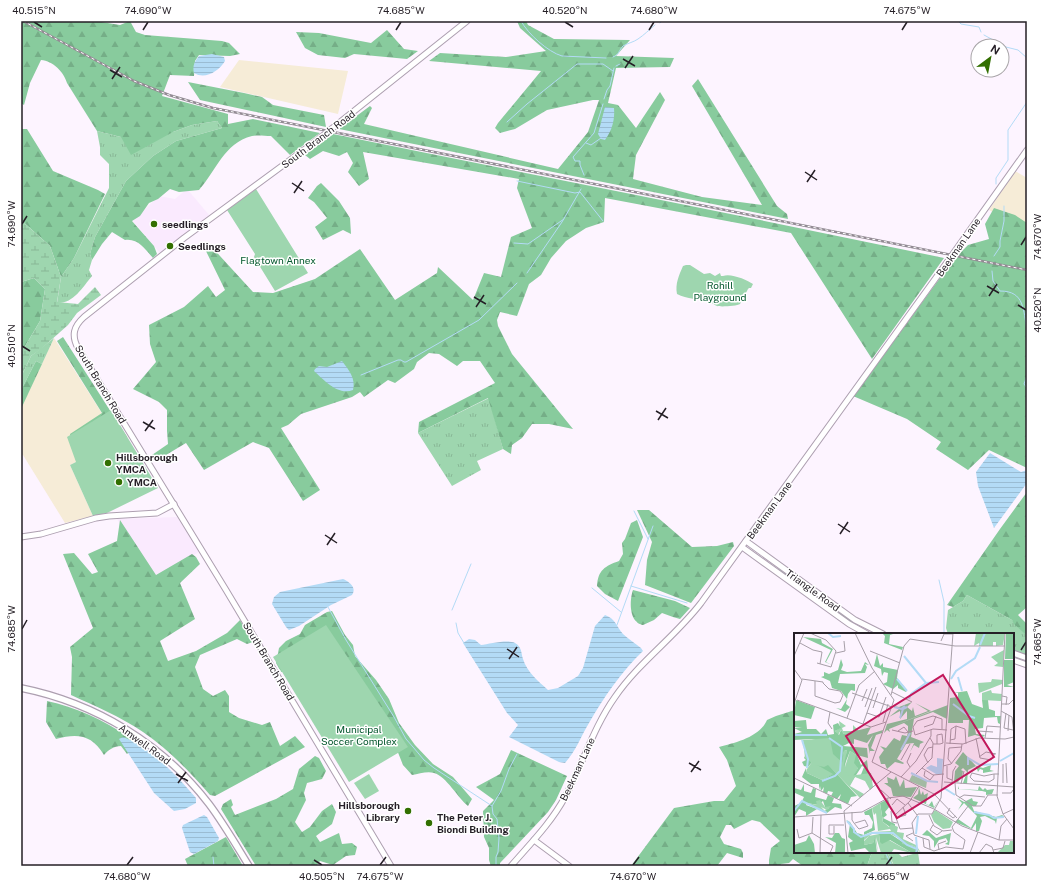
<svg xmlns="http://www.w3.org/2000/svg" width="1048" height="887" viewBox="0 0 1048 887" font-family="'Public Sans',sans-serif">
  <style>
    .built { fill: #faeafe }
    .industrial { fill: #f6ecd7 }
    .grass { fill: url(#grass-tufts) }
    .forest { fill: url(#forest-firs) }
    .wetland { fill: url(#wetland-marsh) }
    .green { fill: #9ed6af }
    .water { fill: url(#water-rules) }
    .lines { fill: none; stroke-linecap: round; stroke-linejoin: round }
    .stream { stroke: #b3dbf6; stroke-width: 1 }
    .tertiary-casing { stroke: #ad9fb0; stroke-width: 7 }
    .secondary-casing { stroke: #ad9fb0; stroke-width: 8 }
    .tertiary { stroke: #fff; stroke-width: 5 }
    .secondary { stroke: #fff; stroke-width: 5.5 }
    .rail-casing { stroke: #938b94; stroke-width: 2.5 }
    .rail { stroke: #fff; stroke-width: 1; stroke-dasharray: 3; stroke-linecap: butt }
    .tertiary-bridge-casing { stroke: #ad9fb0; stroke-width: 7; stroke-linecap: butt }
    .tertiary-bridge { stroke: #fff; stroke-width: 5 }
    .ticks { fill: none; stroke: #251f26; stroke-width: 1.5 }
    .poi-dot { fill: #326f00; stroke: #fff; stroke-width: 1.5 }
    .labels { text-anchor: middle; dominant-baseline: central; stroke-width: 3; stroke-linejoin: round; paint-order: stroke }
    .street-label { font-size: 10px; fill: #251f26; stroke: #fff }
    .poi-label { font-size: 10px; font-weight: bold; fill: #251f26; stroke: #fff; text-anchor: start }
    .park-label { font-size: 10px; fill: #05582e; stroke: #fff }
    .inset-river { fill: none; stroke: #b3dbf6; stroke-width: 2 }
    .inset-road { fill: none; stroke: #a79fa8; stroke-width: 1 }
    .view { fill: #c2185b; fill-opacity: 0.15; stroke: #c2185b; stroke-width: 2 }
    .inset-edge { fill: none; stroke: #251f26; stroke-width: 2 }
    .neatline { fill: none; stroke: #251f26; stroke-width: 1.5 }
    .ticks-label { font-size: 10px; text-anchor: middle; fill: #251f26 }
  </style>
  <defs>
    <pattern id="grass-tufts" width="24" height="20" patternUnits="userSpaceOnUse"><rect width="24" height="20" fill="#9ed6af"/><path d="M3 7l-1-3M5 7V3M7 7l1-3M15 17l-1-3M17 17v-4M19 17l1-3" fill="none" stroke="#88b796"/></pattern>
    <pattern id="forest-firs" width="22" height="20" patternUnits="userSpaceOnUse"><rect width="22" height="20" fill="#88cb9d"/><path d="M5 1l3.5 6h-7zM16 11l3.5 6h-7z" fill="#75ae87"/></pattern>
    <pattern id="wetland-marsh" width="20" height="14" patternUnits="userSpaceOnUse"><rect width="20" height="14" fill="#9ed6af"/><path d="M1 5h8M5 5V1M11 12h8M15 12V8" fill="none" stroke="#88b796"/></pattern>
    <pattern id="water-rules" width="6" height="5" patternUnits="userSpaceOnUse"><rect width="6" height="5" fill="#b3dbf6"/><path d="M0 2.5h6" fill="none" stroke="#9abcd3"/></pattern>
  </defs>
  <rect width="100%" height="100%" fill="#fdf4ff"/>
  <g class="built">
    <polygon points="187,189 209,215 160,253 133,221 159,196 175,199"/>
    <polygon points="177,517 199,552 156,576 117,519"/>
  </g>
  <g class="industrial">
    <polygon points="239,60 348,71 338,114 220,87"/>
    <polygon points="1015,171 1027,178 1027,232 989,210"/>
    <polygon points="54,338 103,415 76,462 70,465 93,516 65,523 23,455 21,455 21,408"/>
  </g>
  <g class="grass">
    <path d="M 217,121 L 222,128 L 176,141 L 153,156 L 126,181 L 95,237 L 90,254 L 92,260 L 89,270 L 92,276 C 82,288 73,304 57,303 L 61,277 L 74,258 L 109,188 L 109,164 L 100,155 L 100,147 L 97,131 L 121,137 L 173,132 L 192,125 Z"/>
    <polygon points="54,338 42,364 36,361 21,390 21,377 31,356"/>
    <polygon points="489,398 503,449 477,461 481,470 452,486 418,433"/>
    <polygon points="779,569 854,622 854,623 852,624 779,571"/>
    <polygon points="967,595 1012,620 1027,636 1027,656 1013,651 1013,634 948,634 946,628 948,610 963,601"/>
    <polygon points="887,852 897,852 902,857 913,854 915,852 918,852 920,866 894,865"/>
  </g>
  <g class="forest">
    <path d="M 21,21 L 95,21 L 120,25 L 130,21 L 136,32 L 145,35 L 222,41 L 229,43 L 240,54 L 230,56 L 199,55 L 195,61 L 194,76 L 170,75 L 162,96 L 228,114 L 228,124 L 253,119 L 320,133 L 290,155 L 271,136 C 265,136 258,135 252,136 C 224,143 216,171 199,190 L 179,192 L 170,189 L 158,199 L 149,203 L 140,216 L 132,221 L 154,246 L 157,254 L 153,258 C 145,249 138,238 125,240 L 112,232 L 102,244 L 92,260 L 90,254 L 95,237 L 126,181 L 153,156 L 176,141 L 222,128 L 217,121 L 192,125 L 173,132 L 131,155 L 121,137 L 97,131 L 67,83 C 64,72 53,61 41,60 L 30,83 L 24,105 L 21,103 Z"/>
    <polygon points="517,21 526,21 528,25 554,39 630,40 616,56 674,58 670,67 616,68 608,103 618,105 636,128 660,92 665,100 636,155 633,179 702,197 762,205 692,86 698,79 777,206 787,214 788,219 339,129 370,106 372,108 364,124 558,169 588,132 599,100 593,100 547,110 515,129 500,133 495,128 498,123 541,71 429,61 440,53 506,57 546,51 520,28"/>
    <polygon points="387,30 404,49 418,51 407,59 354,54 345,58 318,55 305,48 296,32 319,33 371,43"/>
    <polygon points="188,82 244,93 262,97 273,105 324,115 326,127 200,100"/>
    <polygon points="21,129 27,129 53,171 98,190 105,194 74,258 61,277 50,246 21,220"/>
    <path d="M 333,134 C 537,176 741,215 944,258 L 872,359 L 791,233 L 605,198 L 604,222 L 586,228 L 566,241 L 551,258 L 541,275 L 529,284 L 517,316 L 500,312 L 497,320 L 498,326 L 512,354 L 573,429 L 549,424 L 532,424 L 522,438 L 512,445 L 511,454 L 503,449 L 488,398 L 418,433 L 419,422 L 495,383 L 480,361 L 463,361 L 457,366 L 439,354 L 429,353 L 417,362 L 414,369 L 395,383 L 388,380 L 364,397 L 360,392 L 352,397 L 301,414 L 288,425 L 281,428 L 320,490 L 303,501 L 269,448 L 253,442 L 204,470 L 186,443 L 156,461 L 152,455 L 168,444 L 167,431 L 167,410 L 159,402 L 133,389 L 156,362 L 150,344 L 149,325 L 184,307 L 208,286 L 216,297 L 225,290 L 204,247 L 209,244 L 253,292 L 273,293 L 315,279 L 360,249 L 395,300 L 437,273 L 438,267 L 473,300 L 484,273 L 501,277 L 511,237 L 532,228 L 517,188 L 519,179 L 363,152 L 369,179 L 359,186 L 348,172 L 353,163 L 347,152 L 339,156 L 323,151 L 310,159 L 305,155 Z"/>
    <polygon points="321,183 339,201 350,218 351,234 343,230 323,240 315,227 327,218 314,202 308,198 317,186"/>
    <polygon points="994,208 1015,215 1027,223 1027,468 989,450 968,470 936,449 941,442 907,419 853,396 954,259 968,245 989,239 985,224"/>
    <polygon points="34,278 45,289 40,321 21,353 21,282"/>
    <polygon points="63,337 127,437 71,439 70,434 102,413 57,341"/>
    <polygon points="36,361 42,364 21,409 21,390"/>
    <polygon points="1027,492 1027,607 1018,615 1027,624 1027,636 1014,624 1012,620 967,595 963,601 953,607 947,605 1000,529"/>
    <polygon points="637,510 649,510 692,547 717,546 733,542 734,546 691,603 645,585 647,560 652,542"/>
    <path d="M 120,520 L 156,575 L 192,554 L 196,557 L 200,564 L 180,583 L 195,619 L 160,641 L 168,661 L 196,651 L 227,633 L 240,620 L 253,642 L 247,644 L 237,639 L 200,655 L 195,667 L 203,689 L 213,696 L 225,690 L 229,696 L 229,712 L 239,718 L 262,725 L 270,722 L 280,746 L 295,736 L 305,747 L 215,796 L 210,795 C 190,772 168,749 143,732 C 121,717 95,706 71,695 L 72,657 L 70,647 L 93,628 L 63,554 L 74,553 L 92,574 L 98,572 L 88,554 L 117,541 Z"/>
    <path d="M 637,520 L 643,537 L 618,601 L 605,594 L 597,586 C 598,570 605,566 619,561 L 623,554 L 622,543 L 625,539 L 631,523 Z"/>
    <path d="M 633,590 L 675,601 L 690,608 L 680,619 L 673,617 L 662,613 L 654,620 L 643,625 C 642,625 637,623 637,622 C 629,616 630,598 633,590 Z"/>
    <path d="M 332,611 L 345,635 L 353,645 L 355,656 L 376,680 L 389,699 L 399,723 L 415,745 L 433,764 L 453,777 L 472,799 L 468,806 C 458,798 446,776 434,773 C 427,771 419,774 412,775 L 403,765 L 397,750 L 285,671 L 281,672 L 276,663 L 279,648 L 286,641 L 300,634 L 305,625 L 327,612 Z"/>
    <path d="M 47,701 C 75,707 104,720 127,736 C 135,741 142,748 149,754 L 133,748 L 127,754 L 121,746 C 114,746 108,750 104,755 C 92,735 78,733 56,739 L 46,722 Z"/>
    <path d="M 795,710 L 795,852 L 872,852 L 867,866 L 803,866 L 793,859 L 789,863 L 781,864 L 780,866 L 769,866 L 769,860 L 771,848 L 780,841 L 760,822 L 752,820 L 734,829 L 731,825 L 726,825 L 720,837 L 724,844 L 741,849 L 743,853 L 743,858 L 727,853 L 717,866 L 631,866 L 674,808 L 714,801 L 724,801 L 736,786 L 727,760 L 719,747 C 735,743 760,737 767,720 L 776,716 Z"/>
    <polygon points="511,750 567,776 556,800 548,812 500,863 500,866 491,866 489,860 489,848 484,837 483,811 494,800 476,787 500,774"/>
    <polygon points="315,756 319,758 326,771 322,779 307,783 304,793 306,800 295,822 302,832 310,827 322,811 332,804 336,812 332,824 316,836 320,842 339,833 342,844 352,843 357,847 355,855 346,856 333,865 320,861 316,866 256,866 221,809 223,804 231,799 233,805 231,807 235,815 276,799 293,789 299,769"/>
    <polygon points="226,837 243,866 188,866 185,859"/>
  </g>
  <g class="wetland">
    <polygon points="21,220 50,246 61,277 57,302 78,304 95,287 101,295 77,313 68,325 41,349 31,356 21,377 21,353 40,321 45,289 34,278 21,282"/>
    <polygon points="872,852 887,852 894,866 867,866"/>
  </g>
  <g class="green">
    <polygon points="256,189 308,273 275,291 254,257 255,254 227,210"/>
    <path d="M 686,265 L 690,265 L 704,274 L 710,273 L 715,276 L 720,273 L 721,276 L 723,276 C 731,273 747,280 753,284 L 751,288 L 749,288 L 748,289 L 740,304 C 737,306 721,307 717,306 C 714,305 712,302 709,302 C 699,299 687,299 677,294 C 675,284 679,275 683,266 Z"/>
    <polygon points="111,410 158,488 107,513 93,516 70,465 76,462 67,437"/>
    <polygon points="326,625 408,747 349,782 273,657"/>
    <polygon points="369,774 379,791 365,799 354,783"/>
  </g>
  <g class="water">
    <path d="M 212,54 L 224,57 L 225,61 C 219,71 205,80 194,73 C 192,66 195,61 199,56 Z"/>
    <path d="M 605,107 L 614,108 C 615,120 612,130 605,140 L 601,139 L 598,134 Z"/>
    <path d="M 342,361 C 349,370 356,379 353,390 C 338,396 324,380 314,371 L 315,369 L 319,366 L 327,367 Z"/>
    <polygon points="990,453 1021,472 1027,470 1027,483 994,528 978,486 976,472"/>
    <path d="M 343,579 C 350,582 357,588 352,595 L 331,605 L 299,626 L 289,630 L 286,627 L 272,604 L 274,597 L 280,592 Z"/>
    <path d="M 605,615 C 616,619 616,626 623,634 C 628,639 635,643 641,648 L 643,651 C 621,672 604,697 589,723 C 581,736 576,751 565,763 L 559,762 L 509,737 L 518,725 L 507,713 L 463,643 L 469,639 L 475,640 L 481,645 C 489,644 508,639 515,643 C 522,647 521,653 523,659 C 527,672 538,681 548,690 L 558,688 L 578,676 L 583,668 L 595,626 Z"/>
    <path d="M 123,737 C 152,748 176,775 196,798 L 196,803 L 185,809 L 174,811 L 154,793 L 119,739 Z"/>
    <polygon points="204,815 207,817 219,838 218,841 194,854 190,852 182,828 183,825"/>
  </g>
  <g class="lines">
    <g class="stream">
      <path d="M 521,21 C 528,34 548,52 562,56 L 606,58"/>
      <polyline points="958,21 961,24 979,27 981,32"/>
      <polyline points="660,23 662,21"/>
      <polyline points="984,35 1006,47 1018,50 1027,58"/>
      <path d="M 613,57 C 619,55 619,50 623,46 C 628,43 634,42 638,39 C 644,35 649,30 655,25"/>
      <polyline points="616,66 620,64"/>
      <polyline points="604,99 607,90 610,86 614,68"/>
      <polyline points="507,122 527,104 577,64 603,64 613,71"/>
      <polyline points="586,143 591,145 601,138"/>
      <polyline points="584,175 580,165 580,161 575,161 573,157 594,133 603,104"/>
      <polyline points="517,181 575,193 580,192 603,221"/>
      <polyline points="996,184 996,178 1008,160 1008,130 1027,102"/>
      <polyline points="514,243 528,244 564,219"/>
      <polyline points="994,256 1000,247 1000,241 1004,221 1004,206"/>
      <path d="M 992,271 L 993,281 L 1000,291 C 1025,291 1023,310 1027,330"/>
      <polyline points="527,273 562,222 581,189"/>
      <polyline points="1027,356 1027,363"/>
      <polyline points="361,375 398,360 401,360 404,362 406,362 479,320 517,283"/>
      <polyline points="1027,376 1024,384 1027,388"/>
      <polyline points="634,511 648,539"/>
      <polyline points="939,580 944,602 944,634"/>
      <polyline points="631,586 687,603"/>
      <polyline points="592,588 621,612"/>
      <polyline points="328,607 346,640 394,717 406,739 413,747 424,760 434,768 492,806"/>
      <polyline points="452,610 471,564"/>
      <polyline points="456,623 458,633 464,643"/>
      <polyline points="617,625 653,526"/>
      <polyline points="885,852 892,866"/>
      <polyline points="213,857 214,866"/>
      <polyline points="496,866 496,857 498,852 499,838 497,819 493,814 492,806 501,791 509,769 517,754"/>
    </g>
    <defs>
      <g id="tertiary">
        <polyline points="339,123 467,21"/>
        <path d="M 316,141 L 184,238 L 84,317 C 74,326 71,335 78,348 L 226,590 L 391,866"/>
        <polyline points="21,537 41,534 96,518 109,516 157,513 174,504"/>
        <polyline points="746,541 855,620 883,634"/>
        <polyline points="742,547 849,624 867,634"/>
        <polyline points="1013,653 1027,658"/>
        <polyline points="1013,660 1027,665"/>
        <polyline points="534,840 569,866"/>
        <path d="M 511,866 C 530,844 551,823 565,797 C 583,764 593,728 615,697 C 639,662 675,637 701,603 L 938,275 L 1027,150"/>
      </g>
      <path id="secondary" d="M 21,688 C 96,703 163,744 209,804 C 224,824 236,845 249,866"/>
    </defs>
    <use href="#tertiary" class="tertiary-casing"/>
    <use href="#secondary" class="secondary-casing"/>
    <use href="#tertiary" class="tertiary"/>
    <use href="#secondary" class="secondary"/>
    <defs>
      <polyline id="rail" points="23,21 134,81 169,95 213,108 1027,270"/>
    </defs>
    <use href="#rail" class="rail-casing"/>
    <use href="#rail" class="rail"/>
    <defs>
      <polyline id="tertiary-bridge" points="316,141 339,123"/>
    </defs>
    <use href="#tertiary-bridge" class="tertiary-bridge-casing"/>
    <use href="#tertiary-bridge" class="tertiary-bridge"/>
  </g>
  <path class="ticks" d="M 34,22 L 42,27M 565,22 L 573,27M 143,30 L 148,22M 396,30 L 401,22M 649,30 L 654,22M 902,30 L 907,22M 623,59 L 635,66M 625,68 L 633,56M 110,70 L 122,77M 112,79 L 120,67M 805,172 L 817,180M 807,182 L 815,170M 292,183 L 304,191M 294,193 L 302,181M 22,224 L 27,216M 1021,245 L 1026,237M 987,286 L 999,293M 989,296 L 997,284M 474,297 L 486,304M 1018,305 L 1026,310M 476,307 L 484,295M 22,346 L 30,351M 656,411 L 668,418M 658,420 L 666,408M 143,422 L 155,429M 145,431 L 153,420M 838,524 L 850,532M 840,534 L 848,522M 325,535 L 337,543M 327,545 L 335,533M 22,629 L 27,620M 507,649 L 519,657M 1021,650 L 1026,642M 509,659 L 517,647M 689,763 L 701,770M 691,772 L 699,761M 176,774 L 188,781M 178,783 L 186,772M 314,860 L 322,865M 127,865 L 133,857M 380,865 L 386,857M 633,865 L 639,857M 886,865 L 892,857"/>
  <g class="poi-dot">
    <circle cx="154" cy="224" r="4"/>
    <circle cx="170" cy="246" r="4"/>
    <circle cx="108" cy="463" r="4"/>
    <circle cx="119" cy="482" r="4"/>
    <circle cx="408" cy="811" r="4"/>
    <circle cx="429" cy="823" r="4"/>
  </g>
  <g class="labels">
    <g class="street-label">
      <text transform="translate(318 139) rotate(-37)">South Branch Road</text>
      <text transform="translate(958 247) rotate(-55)">Beekman Lane</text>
      <text transform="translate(101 384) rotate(59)">South Branch Road</text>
      <text transform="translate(769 510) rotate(-54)">Beekman Lane</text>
      <text transform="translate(813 590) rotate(36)">Triangle Road</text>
      <text transform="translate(269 661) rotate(59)">South Branch Road</text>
      <text transform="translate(145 744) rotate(36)">Amwell Road</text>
      <text transform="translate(577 769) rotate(-65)">Beekman Lane</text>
    </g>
    <g class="poi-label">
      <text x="162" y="224">seedlings</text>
      <text x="178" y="246">Seedlings</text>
      <text x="116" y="457">Hillsborough<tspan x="116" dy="12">YMCA</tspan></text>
      <text x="127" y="482">YMCA</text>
      <text x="400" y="805" text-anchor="end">Hillsborough<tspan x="400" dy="12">Library</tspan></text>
      <text x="437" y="817">The Peter J.<tspan x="437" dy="12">Biondi Building</tspan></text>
    </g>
    <g class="park-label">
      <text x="278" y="260">Flagtown Annex</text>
      <text x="720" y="285">Rohill<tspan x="720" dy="12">Playground</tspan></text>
      <text x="359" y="729">Municipal<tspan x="359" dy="12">Soccer Complex</tspan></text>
    </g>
  </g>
  <g transform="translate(794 633)">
    <rect width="220" height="220" fill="#fdf4ff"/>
    <path d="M 210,17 L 209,34 L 200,33 L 204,30 L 197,24 ZM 198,46 L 209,47 L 208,51 L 185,60 L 184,50 L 197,49 ZM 45,88 L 52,93 L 48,95 L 49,98 L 59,98 L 59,92 L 65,98 L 50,101 L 47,97 L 44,102 L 41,98 L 46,95 ZM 53,117 L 51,134 L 56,118 L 62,122 L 64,135 L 59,145 L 54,145 L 47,130 L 50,118 ZM 18,129 L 38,139 L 40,141 L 28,147 L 13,140 L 13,136 ZM 85,201 L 86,209 L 95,207 L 118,220 L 100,216 L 97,220 L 87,220 L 82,204 L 84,220 L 81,205 L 79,210 L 70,212 L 70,208 L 75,203 Z" fill="#9ed6af"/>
    <path d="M 88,0 L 102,0 L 96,2 L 95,11 L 109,14 L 108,17 L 90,10 L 91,3 ZM 212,0 L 220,0 L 220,26 L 211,26 ZM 9,4 L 27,6 L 28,10 L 39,16 L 32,29 L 38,32 L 31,29 L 37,17 ZM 83,21 L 86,33 L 89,30 L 89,34 L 104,37 L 103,45 L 113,57 L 112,59 L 104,55 L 104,52 L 99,56 L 89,51 L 93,49 L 94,40 L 90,39 L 88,43 L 87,36 L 80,33 ZM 47,26 L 49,32 L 47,37 L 53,39 L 67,38 L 71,29 L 75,32 L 71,31 L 73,34 L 71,40 L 46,41 L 44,50 L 61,51 L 61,58 L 57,57 L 54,61 L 52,71 L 56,74 L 51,79 L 42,75 L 47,76 L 53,66 L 47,58 L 38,55 L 36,48 L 27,44 L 30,43 L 30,39 L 35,41 L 44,37 ZM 210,27 L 220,27 L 220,49 L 213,52 L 220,54 L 210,54 ZM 173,58 L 178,71 L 189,75 L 188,67 L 194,67 L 195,76 L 201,78 L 201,83 L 207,83 L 206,91 L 204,90 L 203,84 L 190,85 L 189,95 L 181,96 L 182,101 L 191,102 L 189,104 L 181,102 L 174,104 L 175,87 L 169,87 L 169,90 L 154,90 L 156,65 L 164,64 L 164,60 L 159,60 ZM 2,67 L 21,74 L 17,86 L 0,82 ZM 118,69 L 113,74 L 118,78 L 119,74 L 121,83 L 134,78 L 121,70 L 137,78 L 96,94 L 154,72 L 153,86 L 139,79 L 120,86 L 117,104 L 130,109 L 126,111 L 125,115 L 120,112 L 116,119 L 120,110 L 112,111 L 103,126 L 110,130 L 109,131 L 101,129 L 93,136 L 91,131 L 87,131 L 85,124 L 90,117 L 86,113 L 92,115 L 100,105 L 106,108 L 108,102 L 113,103 L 114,99 L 114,93 L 110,90 L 95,96 L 96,99 L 93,97 L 90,100 L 93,91 L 113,86 L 113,78 L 106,86 L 106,78 L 95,84 L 105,76 L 99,73 L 105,74 ZM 12,87 L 13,96 L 22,96 L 27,101 L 32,96 L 34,102 L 40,101 L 39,92 L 44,90 L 47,95 L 41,98 L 45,102 L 47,97 L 50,101 L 77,94 L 73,102 L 89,97 L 88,100 L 82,102 L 77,115 L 81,118 L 76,118 L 76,121 L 74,112 L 79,102 L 73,110 L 60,106 L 60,111 L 55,110 L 49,113 L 73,115 L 74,125 L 63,122 L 67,132 L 73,127 L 76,151 L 66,144 L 70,134 L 68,133 L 55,153 L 33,128 L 35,110 L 18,106 L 0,107 L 0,101 L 8,99 L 0,95 L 8,94 L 0,94 L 0,88 ZM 53,117 L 49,136 L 56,118 L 62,122 L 60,130 L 64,135 L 58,145 L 54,145 L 47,136 L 50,118 ZM 15,115 L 33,130 L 63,163 L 57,164 L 54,171 L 45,167 L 47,161 L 43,166 L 37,163 L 39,159 L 34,158 L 33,161 L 29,159 L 30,154 L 27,158 L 26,153 L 25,157 L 25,151 L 17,151 L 8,144 L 12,135 L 13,140 L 28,147 L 39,141 L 18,129 L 14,134 L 10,133 L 8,129 L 12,127 L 10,125 ZM 169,119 L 182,133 L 189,135 L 197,132 L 196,137 L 200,138 L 189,140 L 189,137 L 186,136 L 184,139 L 182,133 L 174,137 L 173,151 L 169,150 L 173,139 L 169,135 L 167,137 L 169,138 L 168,144 L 164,149 L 160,149 L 161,138 L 165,133 L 161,130 ZM 102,143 L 106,154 L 110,146 L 111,155 L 123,154 L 117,164 L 99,163 L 97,155 L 90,150 L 94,150 L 93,144 L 100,147 ZM 10,151 L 10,158 L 17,160 L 19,155 L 22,156 L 21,164 L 32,167 L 34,162 L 40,165 L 38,170 L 47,171 L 48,176 L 41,174 L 33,180 L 31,177 L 35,175 L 31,174 L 29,168 L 24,172 L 13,170 L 12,172 L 23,176 L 12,183 L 12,179 L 5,176 L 0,184 L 0,173 L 7,170 L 10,164 L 1,160 L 0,163 L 0,155 L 7,157 ZM 164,153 L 165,156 L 184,157 L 185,153 L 189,157 L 191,155 L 193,157 L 200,156 L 198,161 L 192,162 L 192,159 L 188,158 L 164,156 ZM 125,154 L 127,162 L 129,158 L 130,162 L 134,160 L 132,171 L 135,172 L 138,168 L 140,174 L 145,167 L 140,175 L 119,165 L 124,161 ZM 163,165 L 170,169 L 178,165 L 179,168 L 184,169 L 182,173 L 178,173 L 180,178 L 202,184 L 208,182 L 211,184 L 203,185 L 202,191 L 201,188 L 191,183 L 186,184 L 188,188 L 185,198 L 182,198 L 182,190 L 178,196 L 161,189 L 164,186 L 177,195 L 183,183 L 170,170 L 164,177 L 168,170 ZM 94,166 L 96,173 L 91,179 L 93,182 L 89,185 L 101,191 L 101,194 L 96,194 L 89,189 L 86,170 ZM 78,175 L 81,197 L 70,202 L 70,212 L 79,210 L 81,204 L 83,220 L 76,220 L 71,215 L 57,218 L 55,210 L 59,208 L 54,204 L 56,191 L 52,187 L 56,189 L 63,200 L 70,202 L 70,199 L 78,195 L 79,189 L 75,182 L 71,182 L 70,179 ZM 133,197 L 142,205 L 157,200 L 155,212 L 151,211 L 154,209 L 152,205 L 145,207 L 140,215 L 140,208 L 135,203 L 128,202 ZM 41,200 L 45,200 L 48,205 L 51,206 L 51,219 L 54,220 L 41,220 L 42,210 L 31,204 L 38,205 ZM 95,200 L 110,210 L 122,214 L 125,220 L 118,220 L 96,207 L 88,211 L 86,209 L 85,201 ZM 15,202 L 20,211 L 21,220 L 0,220 L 0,212 L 12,208 Z" fill="#88cb9d" fill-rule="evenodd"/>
    <path d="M 26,167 L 31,174 L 37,173 L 33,177 L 27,174 L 33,180 L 9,169 L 23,172 L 22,168 ZM 86,170 L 89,189 L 95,194 L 97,191 L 104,194 L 103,199 L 110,200 L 109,206 L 122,212 L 127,220 L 120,213 L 108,211 L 108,207 L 95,200 L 79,200 L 70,207 L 70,203 L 78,199 L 97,198 L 96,196 L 84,198 L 82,180 L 80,182 L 78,175 Z" fill="#9ed6af"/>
    <path d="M 182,0 L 211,0 L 209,12 L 202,13 L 202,9 L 199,9 L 199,13 L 185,13 L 185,10 L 180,13 ZM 197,57 L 198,60 L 208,61 L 207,68 L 188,67 L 188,60 ZM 36,105 L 39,121 L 49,130 L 54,143 L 77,140 L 79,154 L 76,157 L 71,148 L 61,144 L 56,153 L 70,161 L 66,165 L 34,132 L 30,134 L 21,132 L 11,125 L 9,107 ZM 118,142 L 133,148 L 132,155 L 115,148 ZM 141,177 L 159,189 L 156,195 L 149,196 L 140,189 L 137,182 ZM 216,208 L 220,208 L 220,220 L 203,220 L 211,212 L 215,212 Z" fill="#9ed6af"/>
    <path d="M 143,125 L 149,126 L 148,141 L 142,141 L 132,135 L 137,132 L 143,134 Z" fill="#b3dbf6"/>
    <path class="inset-river" d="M 34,0 L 39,4 L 47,3M 186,12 L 191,0M 110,23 L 132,50M 164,44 L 168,58M 103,46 L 113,58M 157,46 L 162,38 L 181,25 L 186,14M 115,66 L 117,61 L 132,50 L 145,49M 159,71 L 175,83 L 181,85M 100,74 L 107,76 L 111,73M 106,85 L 109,76 L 113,74M 0,102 L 33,102M 8,107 L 14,126 L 13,135M 107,117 L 116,100M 206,128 L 220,120M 174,132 L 174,125 L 186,132 L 204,131M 117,140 L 133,148 L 144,149M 28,148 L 41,143 L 46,138 L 48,114 L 35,105M 150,155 L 161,162M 0,178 L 8,168 L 33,180M 180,179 L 195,182 L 200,185 L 210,184M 53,188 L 60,196 L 60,199 L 67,204 L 78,200 L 99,200 L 113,212 L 123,216 L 122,220M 122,201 L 124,183M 122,204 L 123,216"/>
    <path class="inset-road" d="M 16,0 L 32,7 L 42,18 L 37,34 L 23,30M 61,0 L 78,35 L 100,67 L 78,129 L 140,161 L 163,185M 211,0 L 203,163 L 209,181 L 220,196M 147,8 L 150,1 L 159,1M 6,10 L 19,17 L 28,19 L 26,31M 76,18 L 106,30M 42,20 L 51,18 L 50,8M 0,23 L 10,0M 0,36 L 8,47 L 0,71M 8,46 L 29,49 L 29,50 L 35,56 L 46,58 L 49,62 L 46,69 L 41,70 L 21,63 L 21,48M 98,59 L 118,69M 58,60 L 98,74M 97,62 L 110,13 L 116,6 L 161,13 L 211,13M 208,63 L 213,64 L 212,72M 3,67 L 77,94 L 92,89M 68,68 L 73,56M 208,71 L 215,71 L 219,67M 71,74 L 78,55M 79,75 L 84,60M 207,78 L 218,84 L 220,101M 36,79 L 34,90 L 38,96M 73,80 L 85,84 L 92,64M 212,80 L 210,95 L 219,97M 53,85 L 65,52 L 81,38M 89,89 L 94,71M 69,91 L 82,54M 130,94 L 139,91 L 142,83M 148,96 L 148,86 L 139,83 L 123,88 L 119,94 L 121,102 L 139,96 L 153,97M 98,97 L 111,100 L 119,98M 104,98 L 110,94 L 114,99M 184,98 L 199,99M 214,98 L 215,82M 182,105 L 186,125 L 197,127 L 201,120M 191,105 L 193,93 L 207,94M 156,107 L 161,106 L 162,93M 152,110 L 169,111 L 185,105 L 211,106 L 220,104M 139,111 L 146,111 L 149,110 L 148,101 L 143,102 L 143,111M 156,111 L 157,96 L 162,93 L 171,96 L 172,111M 185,124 L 192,119 L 202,121M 107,127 L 116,111M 134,130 L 130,122 L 134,115 L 139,114M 212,130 L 213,150M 158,131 L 154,126 L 155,115 L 168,114M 209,131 L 209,150M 149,133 L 157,131 L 167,118 L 168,111M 153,133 L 153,145 L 158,147M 116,134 L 113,129 L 117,120M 128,135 L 139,142 L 150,141M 131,138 L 130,143 L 136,147 L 140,142M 122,141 L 138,125 L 139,110 L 136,105M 200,141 L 200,146 L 195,149 L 180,148 L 176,144 L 178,140 L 190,143 L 200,141 L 205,141M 107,144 L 122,128 L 137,103 L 137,97M 0,145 L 58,173M 150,149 L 220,154M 158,150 L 159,138 L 162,133M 161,150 L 162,162 L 179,173 L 187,173 L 194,162 L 204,162M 167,151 L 170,138M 87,157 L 97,166M 208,160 L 217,160 L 219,157M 165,165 L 170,162 L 191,164M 114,170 L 123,182M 98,172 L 103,166 L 111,172M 156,175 L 153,180 L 159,185 L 162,183M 97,178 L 98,189 L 103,190M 58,179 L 58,187 L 60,190 L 64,195 L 65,196 L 74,193 L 71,187 L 61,190M 209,181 L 220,176M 135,182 L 140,193 L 149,198 L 158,197M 0,184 L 68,179 L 94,165 L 109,163 L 140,176 L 168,193 L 205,207 L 220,207M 19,184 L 18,200 L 39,213 L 36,220M 102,185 L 112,182 L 109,174M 139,192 L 136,197 L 143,202 L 148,198M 40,193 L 40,201 L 35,201 L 35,192 L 50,192M 119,195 L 106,196 L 101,182 L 116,168 L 125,153M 3,196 L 5,205 L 18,200M 129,205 L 130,214 L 140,218 L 152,214 L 169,216 L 171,207 L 160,199 L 158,194 L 175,172M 205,207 L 207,193 L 213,186M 119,208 L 112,203 L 119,200M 136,216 L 135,207 L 120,202 L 118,190 L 124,181 L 138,181 L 147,165 L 159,0M 145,217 L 144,211 L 152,208M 199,217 L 209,215 L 211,208M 26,220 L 27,182M 54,220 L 50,178 L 97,139M 176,220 L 184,199M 185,220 L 192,211 L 198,214 L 200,220"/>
    <path class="view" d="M 149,42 L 200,124 L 103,185 L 52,103 Z"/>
    <rect width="220" height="220" class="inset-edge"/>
  </g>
  <rect width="1048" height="887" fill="none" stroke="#ffffff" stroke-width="44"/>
  <g transform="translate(990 58) rotate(32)"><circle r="19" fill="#ffffff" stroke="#a8a5a8"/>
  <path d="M0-3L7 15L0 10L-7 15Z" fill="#326f00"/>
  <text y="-6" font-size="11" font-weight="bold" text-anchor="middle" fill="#251f26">N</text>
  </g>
  <rect x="22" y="22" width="1004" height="843" class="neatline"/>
  <g class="ticks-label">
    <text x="34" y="14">40.515°N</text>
    <text x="148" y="14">74.690°W</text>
    <text x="401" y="14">74.685°W</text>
    <text x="565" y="14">40.520°N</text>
    <text x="654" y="14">74.680°W</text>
    <text x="907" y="14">74.675°W</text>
    <text transform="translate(11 224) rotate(-90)" y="4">74.690°W</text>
    <text transform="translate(1037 237) rotate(-90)" y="4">74.670°W</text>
    <text transform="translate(1037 310) rotate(-90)" y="4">40.520°N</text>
    <text transform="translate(11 346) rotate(-90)" y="4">40.510°N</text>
    <text transform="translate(11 629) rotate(-90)" y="4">74.685°W</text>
    <text transform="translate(1037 642) rotate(-90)" y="4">74.665°W</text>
    <text x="127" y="880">74.680°W</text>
    <text x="322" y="880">40.505°N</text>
    <text x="380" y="880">74.675°W</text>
    <text x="633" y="880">74.670°W</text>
    <text x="886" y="880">74.665°W</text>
  </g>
</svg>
